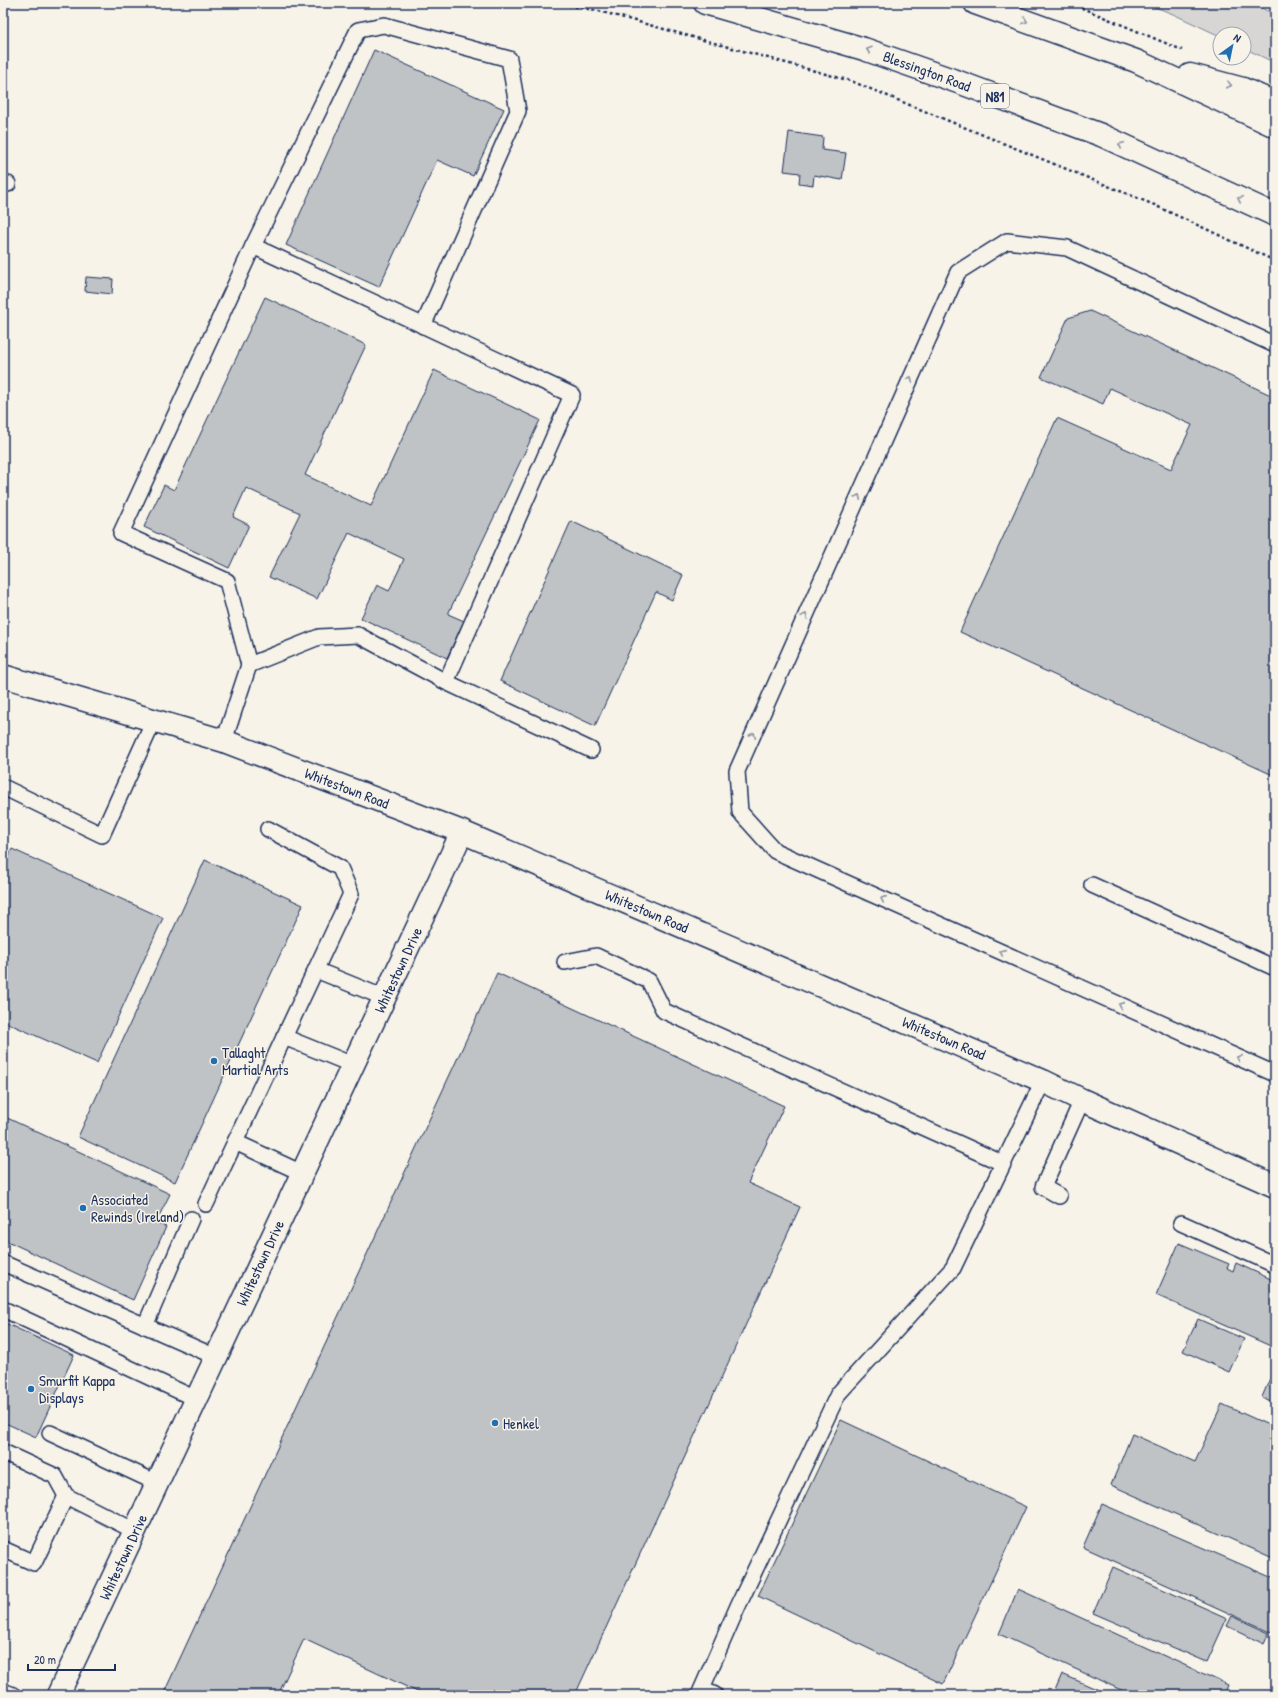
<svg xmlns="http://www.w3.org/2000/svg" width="1278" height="1698" viewBox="0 0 1278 1698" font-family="'Patrick Hand',sans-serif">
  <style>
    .green { fill: #d7d6d4; stroke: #798299 }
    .building { fill: #c0c3c5; stroke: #1b2f5e }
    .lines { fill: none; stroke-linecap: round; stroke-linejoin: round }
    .service-casing { stroke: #1b2f5e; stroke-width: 18 }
    .minor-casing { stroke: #1b2f5e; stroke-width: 25 }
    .primary-casing { stroke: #1b2f5e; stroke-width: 25 }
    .path { stroke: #1b2f5e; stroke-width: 2.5; stroke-dasharray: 3 3; stroke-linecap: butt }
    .service { stroke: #f7f3e8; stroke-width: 15 }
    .minor { stroke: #f7f3e8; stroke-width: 22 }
    .primary { stroke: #f7f3e8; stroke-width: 22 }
    .oneway { stroke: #8991a3 }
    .poi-dot { fill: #1f6fb2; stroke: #f7f3e8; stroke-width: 1.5 }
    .labels { text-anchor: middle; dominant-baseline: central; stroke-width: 3; stroke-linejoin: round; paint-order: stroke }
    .shield { fill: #f7f3e8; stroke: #5d6a87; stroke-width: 1 }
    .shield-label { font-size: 14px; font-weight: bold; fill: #1b2f5e }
    .street-label { font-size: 15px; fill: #1b2f5e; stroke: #f7f3e8 }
    .poi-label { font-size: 15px; fill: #1b2f5e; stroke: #f7f3e8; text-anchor: start }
  </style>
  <rect width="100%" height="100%" fill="#f7f3e8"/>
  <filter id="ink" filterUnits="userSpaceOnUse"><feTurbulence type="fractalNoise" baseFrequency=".025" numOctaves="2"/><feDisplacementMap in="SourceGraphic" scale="8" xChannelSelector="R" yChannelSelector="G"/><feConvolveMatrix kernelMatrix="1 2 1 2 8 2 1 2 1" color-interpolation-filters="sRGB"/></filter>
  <g filter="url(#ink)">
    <polygon class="green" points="1145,3 1177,4 1180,3 1252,3 1275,15 1275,63 1244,48 1244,34 1220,34 1220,36 1173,14"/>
    <g class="building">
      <polygon points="374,50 504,109 473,176 437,160 379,287 286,245"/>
      <polygon points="789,132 823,137 822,150 846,153 842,180 814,175 813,185 799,183 800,173 784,171"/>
      <polygon points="86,277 113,279 112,294 85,291"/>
      <polygon points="265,297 366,345 305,475 371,506 434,370 540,420 448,614 464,621 447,658 361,618 377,585 389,591 404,559 349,533 317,599 269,577 300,513 246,488 233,517 249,525 229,568 144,527 164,485 174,490"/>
      <polygon points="1090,311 1275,397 1275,776 960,632 1057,418 1171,469 1192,425 1110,388 1103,404 1041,377 1068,318"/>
      <polygon points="571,521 683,575 672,600 656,592 595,726 500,681"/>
      <polygon points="12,849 163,918 97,1063 3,1021 3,870"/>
      <polygon points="205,860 303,905 175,1182 78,1137"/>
      <polygon points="497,973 784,1106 748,1183 800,1207 575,1695 424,1695 304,1639 278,1695 163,1695"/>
      <polygon points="3,1116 170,1194 156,1222 166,1227 133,1300 3,1239"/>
      <polygon points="1179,1243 1229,1264 1227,1268 1233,1271 1236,1263 1275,1281 1275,1348 1156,1295"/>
      <polygon points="1198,1319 1244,1339 1229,1372 1183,1351"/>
      <polygon points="3,1322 74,1355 36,1437 3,1422"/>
      <polygon points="1275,1367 1275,1403 1262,1397"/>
      <polygon points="1222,1404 1275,1428 1275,1559 1111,1485 1132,1434 1195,1462"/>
      <polygon points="841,1420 1026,1507 943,1684 758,1596"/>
      <polygon points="1102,1504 1275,1579 1275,1634 1083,1547"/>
      <polygon points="1113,1567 1227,1618 1207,1662 1093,1613"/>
      <polygon points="1018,1589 1228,1685 1224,1695 1132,1695 999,1634"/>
      <polygon points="1232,1616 1269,1633 1264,1644 1227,1626"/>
      <polygon points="1062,1674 1110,1695 1053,1695"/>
    </g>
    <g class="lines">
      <defs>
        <g id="service">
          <polyline points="3,185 8,184"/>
          <polyline points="253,246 572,395 446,682"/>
          <polyline points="1275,345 1067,248 1007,241 958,272 737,771 740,812 775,851 1275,1074"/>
          <polyline points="249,665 319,637 358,635 446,682 591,750"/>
          <polyline points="224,741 249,665 227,581 121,533 253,246 358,30 384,25 509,59 518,111 423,326"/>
          <polyline points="3,787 102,835 154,720"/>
          <polyline points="1092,885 1275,968"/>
          <polyline points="565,962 596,956 649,981 664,1011 1002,1163"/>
          <polyline points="316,970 385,998"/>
          <polyline points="284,1037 353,1065"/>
          <polyline points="235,1142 302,1173"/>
          <polyline points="1059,1196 1043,1187 1082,1100"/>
          <polyline points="206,1204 351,894 340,868 268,829"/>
          <polyline points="1181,1223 1275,1265"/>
          <polyline points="3,1263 216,1357"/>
          <polyline points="3,1309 196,1399"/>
          <polyline points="145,1326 191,1219"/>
          <polyline points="50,1433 157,1483"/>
          <polyline points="3,1452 55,1476 66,1496 135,1531"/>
          <polyline points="3,1549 34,1563 66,1496"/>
          <polyline points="702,1689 715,1695"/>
          <polyline points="3,1691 13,1695"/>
          <polyline points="699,1695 738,1606 838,1394 953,1268 1043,1081"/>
        </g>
        <g id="minor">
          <polyline points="3,676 224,741 462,832 1043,1081 1082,1100 1275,1186"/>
          <polyline points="58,1695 462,832"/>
        </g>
        <g id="primary">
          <polyline points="705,3 864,49 961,83 1101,135 1275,215"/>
          <polyline points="975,3 1136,61 1275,126"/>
          <polyline points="1190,75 1243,89 1275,103"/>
        </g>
      </defs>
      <use href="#service" class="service-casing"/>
      <use href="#minor" class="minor-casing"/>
      <use href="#primary" class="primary-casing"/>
      <g class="path">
        <polyline points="557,3 599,11 851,81 1152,204 1275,261"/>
        <polyline points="1070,3 1182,50"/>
      </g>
      <use href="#service" class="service"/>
      <use href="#minor" class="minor"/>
      <use href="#primary" class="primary"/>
    </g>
    <defs><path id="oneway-chevron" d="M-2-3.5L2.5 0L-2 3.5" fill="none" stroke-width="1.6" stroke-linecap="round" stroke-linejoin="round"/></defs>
    <g class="oneway">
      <use href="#oneway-chevron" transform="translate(1025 21) rotate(20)"/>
      <use href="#oneway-chevron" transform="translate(869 50) rotate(-162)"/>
      <use href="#oneway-chevron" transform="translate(1229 85) rotate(14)"/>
      <use href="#oneway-chevron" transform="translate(1121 145) rotate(-155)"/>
      <use href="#oneway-chevron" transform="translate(1240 199) rotate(-155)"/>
      <use href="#oneway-chevron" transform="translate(910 379) rotate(-66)"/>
      <use href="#oneway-chevron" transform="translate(858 497) rotate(-66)"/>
      <use href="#oneway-chevron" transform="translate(805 616) rotate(-66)"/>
      <use href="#oneway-chevron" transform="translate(753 735) rotate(-66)"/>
      <use href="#oneway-chevron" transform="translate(883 899) rotate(-156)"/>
      <use href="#oneway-chevron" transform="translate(1002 952) rotate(-156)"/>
      <use href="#oneway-chevron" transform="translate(1121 1005) rotate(-156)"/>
      <use href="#oneway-chevron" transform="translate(1239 1058) rotate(-156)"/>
    </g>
  </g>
  <g class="poi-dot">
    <circle cx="214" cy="1061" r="4"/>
    <circle cx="83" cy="1208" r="4"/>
    <circle cx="31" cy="1389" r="4"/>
    <circle cx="495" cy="1423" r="4"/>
  </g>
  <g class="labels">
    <rect class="shield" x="981" y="84" width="28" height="24" rx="3"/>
    <g class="shield-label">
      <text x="995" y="96">N81</text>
    </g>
    <g class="street-label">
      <text transform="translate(927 71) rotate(20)">Blessington Road</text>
      <text transform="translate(347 788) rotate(21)">Whitestown Road</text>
      <text transform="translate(647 911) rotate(23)">Whitestown Road</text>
      <text transform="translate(398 970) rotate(-65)">Whitestown Drive</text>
      <text transform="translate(944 1038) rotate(23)">Whitestown Road</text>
      <text transform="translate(260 1263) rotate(-65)">Whitestown Drive</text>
      <text transform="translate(123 1557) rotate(-65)">Whitestown Drive</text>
    </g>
    <g class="poi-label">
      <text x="222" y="1052">Tallaght<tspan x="222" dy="17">Martial Arts</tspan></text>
      <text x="91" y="1199">Associated<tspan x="91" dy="17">Rewinds (Ireland)</tspan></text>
      <text x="39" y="1380">Smurfit Kappa<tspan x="39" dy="17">Displays</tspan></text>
      <text x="503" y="1423">Henkel</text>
    </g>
  </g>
  <rect width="1278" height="1698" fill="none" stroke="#f7f3e8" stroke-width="16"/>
  <rect x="8" y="8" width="1262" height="1682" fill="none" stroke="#1b2f5e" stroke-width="1.5" filter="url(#ink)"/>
  <g transform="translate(1232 46) rotate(33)"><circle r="19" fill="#f7f3e8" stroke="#9fa5b1"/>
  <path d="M0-3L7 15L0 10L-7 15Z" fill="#1f6fb2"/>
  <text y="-6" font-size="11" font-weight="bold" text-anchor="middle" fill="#1b2f5e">N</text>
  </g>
  <path d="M28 1664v6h87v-6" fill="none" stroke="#1b2f5e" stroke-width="2"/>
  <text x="34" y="1664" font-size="12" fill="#1b2f5e" stroke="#f7f3e8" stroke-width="3" paint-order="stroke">20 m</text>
</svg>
